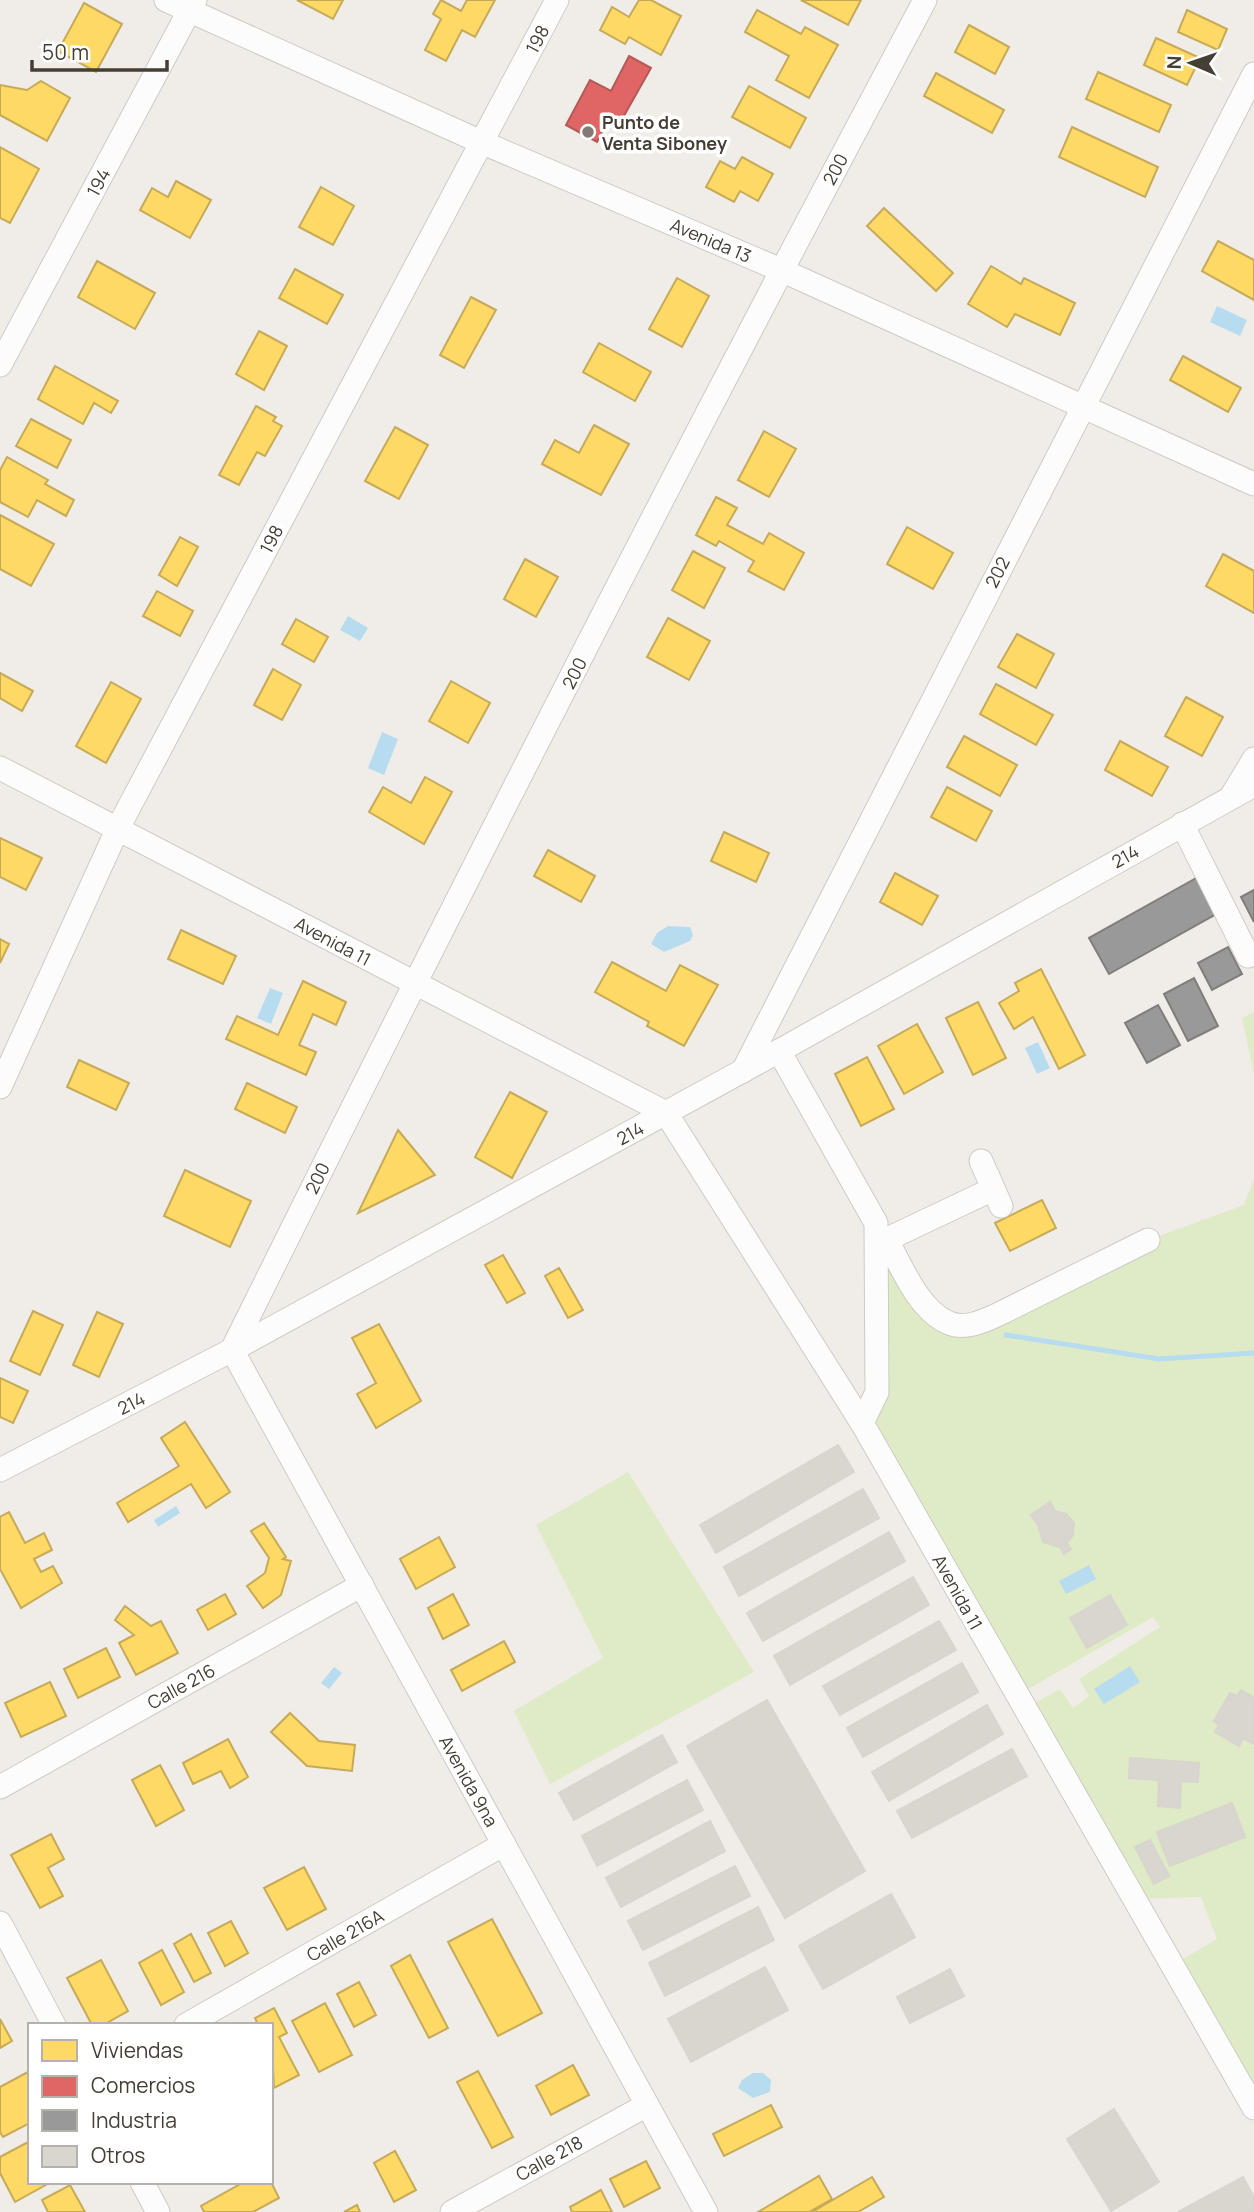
<svg xmlns="http://www.w3.org/2000/svg" width="1254" height="2212" viewBox="0 0 1254 2212" font-family="Manrope,sans-serif">
  <style>
    .green { fill: #deebc6 }
    .water { fill: #b7dcef }
    .homes { fill: #ffd966; stroke: #c7aa57; stroke-width: 2 }
    .shops { fill: #e06666; stroke: #b25a57; stroke-width: 2 }
    .industry { fill: #999; stroke: #807e7b; stroke-width: 2 }
    .lines { fill: none; stroke-linecap: round; stroke-linejoin: round }
    .stream { stroke: #b7dcef; stroke-width: 5 }
    .building { fill: #d9d6d0; stroke: #d8d4ce; stroke-width: 2 }
    .minor-casing { stroke: #cecac5; stroke-width: 25 }
    .minor { stroke: #fdfcfc; stroke-width: 23 }
    .poi-dot { fill: #817b73; stroke: #fff; stroke-width: 2.5 }
    .labels { text-anchor: middle; dominant-baseline: central; stroke-width: 7; stroke-linejoin: round; paint-order: stroke }
    .street-label { font-size: 18px; fill: #453e34; stroke: #fff }
    .poi-label { font-size: 18px; font-weight: bold; fill: #453e34; stroke: #fff; text-anchor: start }
  </style>
  <rect width="100%" height="100%" fill="#f0ede8"/>
  <g class="green">
    <polygon points="1254,1012 1254,1074 1242,1018"/>
    <polygon points="1254,1179 1254,2110 1173,1965 1217,1939 1201,1897 1134,1899 1024,1709 1060,1689 1073,1708 1089,1696 1079,1679 1160,1627 1153,1617 1023,1692 862,1423 877,1392 877,1244 949,1323 1148,1240 1244,1205"/>
    <polygon points="628,1472 754,1672 550,1784 514,1711 603,1658 536,1525"/>
  </g>
  <g class="water">
    <polygon points="1217,306 1247,320 1240,336 1210,322"/>
    <polygon points="348,616 368,628 360,641 340,630"/>
    <polygon points="382,732 398,739 384,775 368,768"/>
    <polygon points="668,926 690,927 693,935 690,941 664,952 651,944 657,933"/>
    <polygon points="270,988 283,993 271,1024 257,1018"/>
    <polygon points="1038,1042 1050,1068 1037,1074 1025,1048"/>
    <polygon points="176,1506 180,1513 158,1527 154,1520"/>
    <polygon points="1089,1565 1096,1579 1066,1594 1059,1581"/>
    <polygon points="1130,1666 1140,1682 1104,1704 1094,1689"/>
    <polygon points="334,1667 342,1673 329,1689 321,1683"/>
    <polygon points="753,2073 763,2073 771,2080 770,2092 753,2098 738,2088 742,2080"/>
  </g>
  <g class="homes">
    <polygon points="297,0 343,0 333,19"/>
    <polygon points="441,0 461,11 467,0 495,0 475,37 462,30 446,61 425,50 441,19 433,14"/>
    <polygon points="639,0 651,0 681,16 661,55 629,37 625,44 600,30 612,7 629,17"/>
    <polygon points="801,0 861,0 848,25"/>
    <polygon points="84,3 122,24 96,72 58,51"/>
    <polygon points="757,10 801,34 805,27 838,45 809,98 776,80 789,56 745,32"/>
    <polygon points="1187,10 1227,29 1218,50 1178,32"/>
    <polygon points="969,25 1009,47 995,74 955,52"/>
    <polygon points="1156,38 1200,58 1187,85 1144,65"/>
    <polygon points="1098,72 1171,105 1159,132 1086,99"/>
    <polygon points="936,73 1004,110 992,133 924,96"/>
    <polygon points="41,81 70,98 47,141 0,115 0,85 27,90"/>
    <polygon points="749,86 806,118 790,148 732,117"/>
    <polygon points="1072,127 1158,167 1145,197 1059,157"/>
    <polygon points="0,147 39,169 10,223 0,218"/>
    <polygon points="742,157 773,174 758,201 740,191 734,202 706,187 720,161 735,169"/>
    <polygon points="176,181 211,200 190,238 140,210 152,188 168,197"/>
    <polygon points="321,187 354,206 333,245 299,227"/>
    <polygon points="884,208 953,273 936,291 867,226"/>
    <polygon points="1218,241 1254,260 1254,300 1202,271"/>
    <polygon points="97,261 155,293 135,329 78,297"/>
    <polygon points="991,266 1021,284 1024,278 1075,303 1060,335 1015,314 1007,327 968,304"/>
    <polygon points="295,269 343,295 327,324 279,298"/>
    <polygon points="677,278 709,296 682,347 649,329"/>
    <polygon points="471,297 496,310 464,368 440,355"/>
    <polygon points="259,331 287,346 264,390 236,374"/>
    <polygon points="599,343 651,372 635,401 583,372"/>
    <polygon points="1183,356 1241,388 1228,412 1170,380"/>
    <polygon points="55,366 118,401 111,413 94,403 83,424 38,399"/>
    <polygon points="256,406 276,417 273,421 282,426 265,456 257,452 239,485 219,475"/>
    <polygon points="31,419 71,440 57,468 16,446"/>
    <polygon points="594,425 629,444 601,495 542,464 555,440 579,453"/>
    <polygon points="395,427 428,445 399,499 365,481"/>
    <polygon points="764,431 796,449 769,497 738,480"/>
    <polygon points="7,457 48,480 45,484 74,500 66,516 37,500 28,517 0,502 0,470"/>
    <polygon points="716,497 737,508 727,525 763,544 769,533 804,553 784,590 748,571 754,561 719,541 716,546 696,535"/>
    <polygon points="0,515 54,544 31,586 0,569"/>
    <polygon points="907,527 953,553 933,589 887,564"/>
    <polygon points="180,537 198,547 177,586 159,575"/>
    <polygon points="693,551 725,568 704,608 672,590"/>
    <polygon points="1223,554 1254,571 1254,613 1206,586"/>
    <polygon points="525,559 558,577 536,617 504,599"/>
    <polygon points="157,591 193,611 180,636 143,616"/>
    <polygon points="668,618 710,641 689,680 647,657"/>
    <polygon points="296,619 328,637 314,662 282,644"/>
    <polygon points="1017,634 1054,654 1036,688 998,667"/>
    <polygon points="273,669 301,685 282,720 254,705"/>
    <polygon points="0,673 33,691 22,711 0,698"/>
    <polygon points="451,681 490,703 468,743 429,721"/>
    <polygon points="111,682 141,699 106,763 76,746"/>
    <polygon points="996,684 1053,715 1036,745 980,714"/>
    <polygon points="1186,697 1223,717 1202,756 1165,736"/>
    <polygon points="964,736 1017,765 1000,796 947,767"/>
    <polygon points="1120,741 1168,767 1152,796 1105,770"/>
    <polygon points="425,777 452,792 424,844 369,812 383,787 411,803"/>
    <polygon points="947,787 992,811 976,841 931,817"/>
    <polygon points="724,832 769,853 756,882 711,861"/>
    <polygon points="0,838 42,858 26,890 0,877"/>
    <polygon points="548,850 595,876 581,902 534,876"/>
    <polygon points="895,873 938,896 922,925 880,902"/>
    <polygon points="181,930 236,956 223,984 168,959"/>
    <polygon points="0,939 9,944 0,963"/>
    <polygon points="612,962 666,991 680,965 718,985 684,1046 647,1026 649,1022 595,992"/>
    <polygon points="1041,969 1085,1055 1059,1069 1033,1017 1014,1029 999,1003 1019,991 1015,983"/>
    <polygon points="303,981 346,1002 336,1025 313,1014 299,1045 316,1052 306,1075 226,1039 237,1016 278,1035"/>
    <polygon points="978,1002 1006,1058 973,1075 946,1018"/>
    <polygon points="917,1024 943,1072 904,1094 878,1046"/>
    <polygon points="867,1057 894,1109 861,1126 835,1074"/>
    <polygon points="79,1060 129,1083 116,1110 67,1087"/>
    <polygon points="247,1083 297,1107 285,1133 235,1109"/>
    <polygon points="510,1092 547,1112 512,1178 475,1157"/>
    <polygon points="398,1130 435,1175 358,1213"/>
    <polygon points="185,1170 251,1201 230,1247 164,1216"/>
    <polygon points="1042,1200 1056,1228 1010,1251 995,1223"/>
    <polygon points="503,1255 525,1293 507,1303 485,1265"/>
    <polygon points="559,1268 583,1310 568,1318 545,1276"/>
    <polygon points="33,1311 63,1325 40,1375 10,1361"/>
    <polygon points="97,1312 123,1324 99,1377 73,1365"/>
    <polygon points="379,1324 421,1401 376,1428 357,1394 376,1383 352,1338"/>
    <polygon points="0,1378 28,1391 13,1423 0,1417"/>
    <polygon points="185,1422 230,1492 206,1508 191,1484 128,1522 117,1503 179,1466 161,1438"/>
    <polygon points="9,1512 25,1543 44,1533 52,1550 34,1559 41,1572 53,1566 62,1583 21,1608 0,1569 0,1517"/>
    <polygon points="264,1523 286,1557 283,1559 291,1561 281,1595 263,1608 247,1586 265,1573 269,1558 251,1531"/>
    <polygon points="439,1537 455,1567 416,1589 400,1559"/>
    <polygon points="225,1594 236,1614 208,1630 197,1610"/>
    <polygon points="453,1594 469,1625 443,1639 428,1608"/>
    <polygon points="125,1606 151,1626 161,1621 178,1653 136,1675 119,1643 134,1635 115,1620"/>
    <polygon points="504,1641 515,1662 462,1691 451,1670"/>
    <polygon points="106,1648 120,1677 78,1698 64,1669"/>
    <polygon points="50,1682 66,1716 21,1737 5,1703"/>
    <polygon points="290,1713 319,1741 355,1745 352,1771 307,1766 271,1732"/>
    <polygon points="228,1739 248,1777 230,1788 221,1771 193,1784 183,1763"/>
    <polygon points="160,1765 184,1810 156,1826 132,1780"/>
    <polygon points="51,1834 64,1859 48,1868 63,1896 40,1908 11,1855"/>
    <polygon points="304,1867 326,1909 287,1930 264,1888"/>
    <polygon points="492,1919 542,2013 498,2036 448,1942"/>
    <polygon points="231,1921 248,1953 225,1966 208,1933"/>
    <polygon points="191,1934 211,1973 194,1982 174,1944"/>
    <polygon points="162,1950 184,1992 161,2005 139,1963"/>
    <polygon points="410,1955 448,2028 429,2038 391,1966"/>
    <polygon points="101,1960 128,2011 103,2025 92,2025 67,1978"/>
    <polygon points="359,1982 376,2015 354,2027 337,1994"/>
    <polygon points="325,2003 352,2055 319,2072 292,2021"/>
    <polygon points="274,2008 287,2033 279,2037 299,2075 274,2088 271,2025 258,2025 255,2018"/>
    <polygon points="0,2019 12,2041 0,2048"/>
    <polygon points="573,2065 589,2095 551,2115 536,2086"/>
    <polygon points="478,2071 513,2137 492,2148 457,2082"/>
    <polygon points="28,2072 30,2123 3,2137 0,2132 0,2087"/>
    <polygon points="771,2105 782,2127 724,2156 713,2134"/>
    <polygon points="30,2141 30,2182 51,2182 15,2202 0,2173 0,2157"/>
    <polygon points="395,2151 416,2190 394,2202 374,2163"/>
    <polygon points="646,2161 660,2188 624,2207 610,2179"/>
    <polygon points="819,2176 832,2199 809,2212 758,2212"/>
    <polygon points="872,2177 884,2197 858,2212 812,2212"/>
    <polygon points="244,2182 271,2182 279,2198 253,2212 204,2212 201,2206"/>
    <polygon points="70,2185 85,2212 48,2212 42,2200"/>
    <polygon points="601,2190 612,2212 572,2212 570,2207"/>
    <polygon points="357,2205 360,2212 344,2212"/>
  </g>
  <polygon class="shops" points="629,56 651,68 621,121 611,115 597,142 566,125 590,80 611,91"/>
  <g class="industry">
    <polygon points="1198,877 1218,913 1109,974 1089,938"/>
    <polygon points="1254,890 1254,922 1241,897"/>
    <polygon points="1228,947 1242,974 1212,990 1198,963"/>
    <polygon points="1194,978 1218,1026 1188,1041 1164,994"/>
    <polygon points="1158,1005 1180,1045 1147,1063 1125,1023"/>
  </g>
  <g class="lines">
    <polyline class="stream" points="1006,1335 1159,1359 1254,1353"/>
  </g>
  <g class="building">
    <polygon points="838,1445 854,1472 716,1553 700,1525"/>
    <polygon points="863,1489 879,1518 739,1596 724,1567"/>
    <polygon points="1050,1502 1055,1511 1066,1514 1074,1523 1073,1535 1067,1543 1071,1549 1064,1554 1060,1547 1043,1542 1038,1525 1031,1515"/>
    <polygon points="889,1532 905,1561 763,1641 747,1613"/>
    <polygon points="913,1577 929,1605 790,1685 774,1656"/>
    <polygon points="1110,1595 1127,1625 1087,1648 1070,1618"/>
    <polygon points="939,1621 956,1650 840,1715 823,1686"/>
    <polygon points="962,1663 978,1692 863,1757 847,1728"/>
    <polygon points="1241,1690 1254,1698 1254,1744 1243,1738 1239,1746 1215,1732 1219,1725 1214,1721 1230,1693 1237,1696"/>
    <polygon points="767,1700 865,1871 785,1918 687,1746"/>
    <polygon points="987,1705 1003,1734 889,1801 872,1772"/>
    <polygon points="662,1735 677,1762 574,1820 559,1793"/>
    <polygon points="1012,1749 1027,1776 912,1838 897,1811"/>
    <polygon points="1130,1758 1199,1763 1198,1782 1181,1781 1180,1808 1158,1806 1159,1780 1129,1778"/>
    <polygon points="687,1780 703,1810 597,1866 582,1836"/>
    <polygon points="1232,1803 1245,1837 1170,1866 1157,1832"/>
    <polygon points="710,1821 725,1851 621,1907 606,1878"/>
    <polygon points="1150,1840 1169,1876 1154,1884 1135,1847"/>
    <polygon points="735,1866 750,1896 643,1950 628,1921"/>
    <polygon points="891,1894 915,1937 823,1989 799,1946"/>
    <polygon points="758,1907 774,1940 665,1996 649,1963"/>
    <polygon points="765,1967 788,2010 691,2062 668,2019"/>
    <polygon points="950,1969 964,1996 910,2023 897,1997"/>
    <polygon points="1114,2109 1159,2182 1111,2211 1067,2139"/>
    <polygon points="1243,2177 1254,2197 1254,2212 1178,2212"/>
  </g>
  <g class="lines">
    <defs>
      <g id="minor">
        <polyline points="166,0 481,142 781,270 1254,484"/>
        <polyline points="0,365 195,0"/>
        <polyline points="0,768 666,1113 862,1423"/>
        <polyline points="1231,797 1254,759"/>
        <polyline points="1182,824 1248,956"/>
        <polyline points="779,1051 876,1223 877,1392 862,1423 1254,2108"/>
        <polyline points="743,1071 1254,74"/>
        <polyline points="0,1087 118,828 557,0"/>
        <polyline points="981,1161 1001,1206"/>
        <path d="M 887,1240 C 901,1266 919,1311 949,1323 C 965,1330 983,1321 997,1315 L 1148,1240"/>
        <polyline points="877,1244 993,1189"/>
        <path d="M 232,1350 C 456,897 687,446 925,0"/>
        <polyline points="232,1350 706,2212"/>
        <polyline points="0,1470 232,1350 779,1051 1254,785"/>
        <polyline points="0,1787 362,1585"/>
        <polyline points="0,1923 54,2025"/>
        <polyline points="186,2025 504,1844"/>
        <polyline points="142,2182 158,2212"/>
        <polyline points="452,2212 647,2105"/>
      </g>
    </defs>
    <use href="#minor" class="minor-casing"/>
    <use href="#minor" class="minor"/>
  </g>
  <circle class="poi-dot" cx="588" cy="132" r="7"/>
  <g class="labels">
    <g class="street-label">
      <text transform="translate(537 39) rotate(-62)">198</text>
      <text transform="translate(835 169) rotate(-62)">200</text>
      <text transform="translate(98 182) rotate(-62)">194</text>
      <text transform="translate(711 240) rotate(23)">Avenida 13</text>
      <text transform="translate(271 539) rotate(-62)">198</text>
      <text transform="translate(997 572) rotate(-63)">202</text>
      <text transform="translate(574 673) rotate(-63)">200</text>
      <text transform="translate(1125 856) rotate(-29)">214</text>
      <text transform="translate(333 941) rotate(28)">Avenida 11</text>
      <text transform="translate(630 1133) rotate(-29)">214</text>
      <text transform="translate(317 1178) rotate(-64)">200</text>
      <text transform="translate(131 1403) rotate(-27)">214</text>
      <text transform="translate(958 1592) rotate(61)">Avenida 11</text>
      <text transform="translate(181 1686) rotate(-29)">Calle 216</text>
      <text transform="translate(469 1781) rotate(61)">Avenida 9na</text>
      <text transform="translate(345 1935) rotate(-30)">Calle 216A</text>
      <text transform="translate(549 2158) rotate(-29)">Calle 218</text>
    </g>
    <g class="poi-label">
      <text x="602" y="122">Punto de<tspan x="602" dy="21">Venta Siboney</tspan></text>
    </g>
  </g>
  <rect x="28" y="2023" width="245" height="161" fill="#ffffff" stroke="#b5b2ae" stroke-width="2"/>
  <rect x="42" y="2040" width="35" height="21" fill="#ffd966" stroke="#b5b2ae" stroke-width="2"/>
  <text x="91" y="2058" font-size="21" fill="#453e34">Viviendas</text>
  <rect x="42" y="2076" width="35" height="21" fill="#e06666" stroke="#b5b2ae" stroke-width="2"/>
  <text x="91" y="2093" font-size="21" fill="#453e34">Comercios</text>
  <rect x="42" y="2110" width="35" height="21" fill="#999999" stroke="#b5b2ae" stroke-width="2"/>
  <text x="91" y="2128" font-size="21" fill="#453e34">Industria</text>
  <rect x="42" y="2146" width="35" height="21" fill="#d9d6d0" stroke="#b5b2ae" stroke-width="2"/>
  <text x="91" y="2163" font-size="21" fill="#453e34">Otros</text>
  <g transform="translate(1191 63) rotate(272)" stroke="#ffffff" stroke-width="5" paint-order="stroke">
  <path d="M0-5L12 26L0 18L-12 26Z" fill="#453e34"/>
  <text y="-10" font-size="19" font-weight="bold" text-anchor="middle" fill="#453e34">N</text>
  </g>
  <path d="M32 60v10h135v-10" fill="none" stroke="#453e34" stroke-width="3.5"/>
  <text x="42" y="60" font-size="21" fill="#453e34" stroke="#ffffff" stroke-width="5" paint-order="stroke">50 m</text>
</svg>
